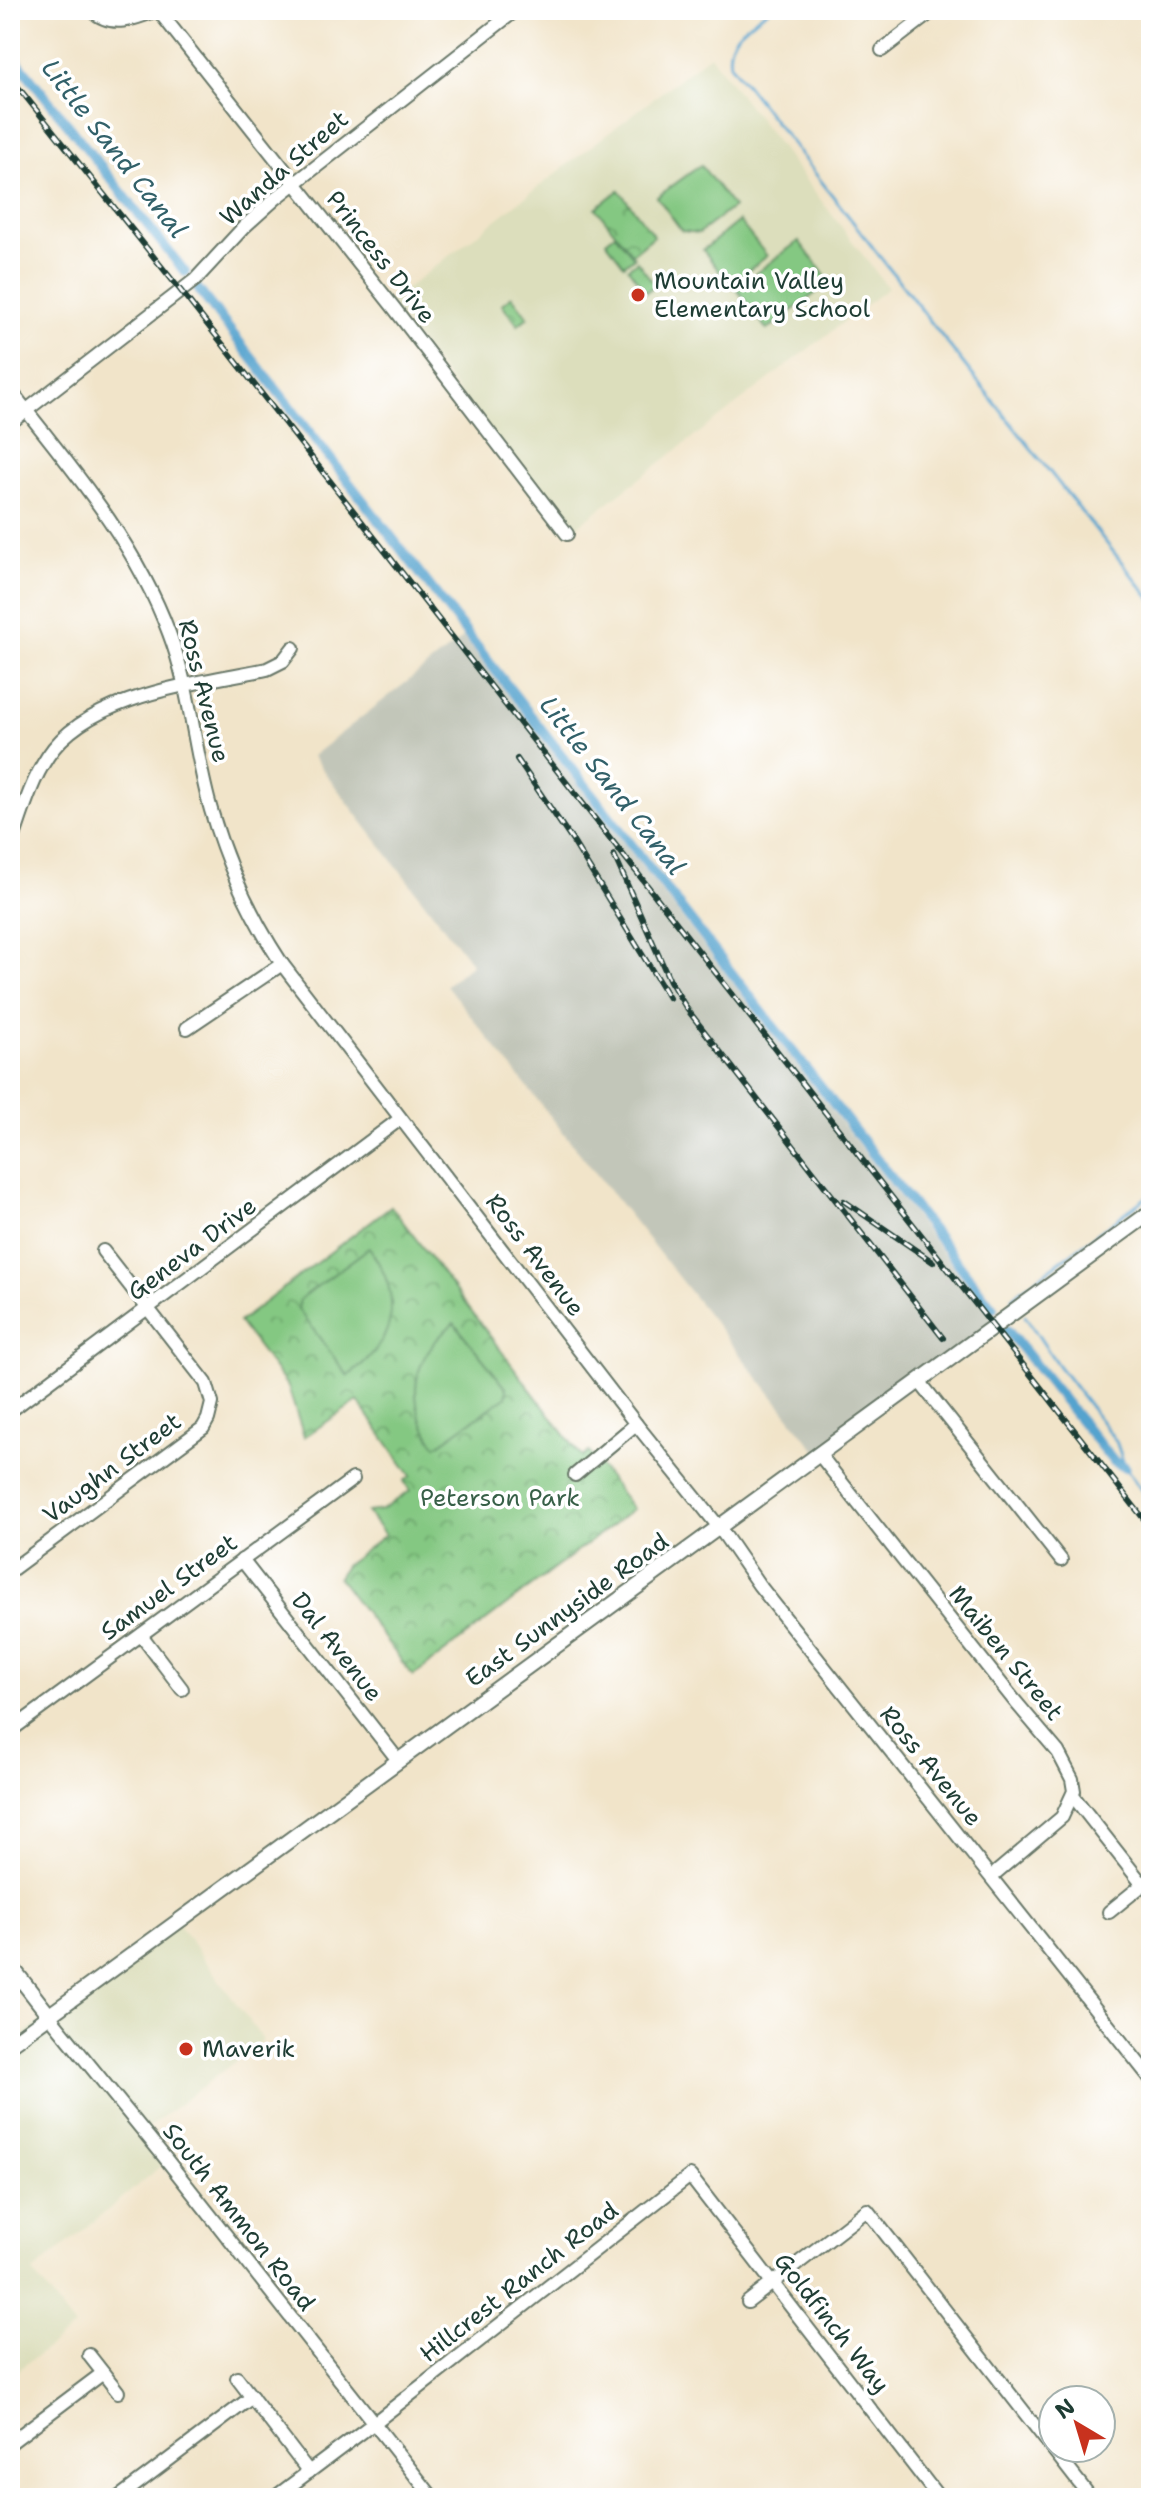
<svg xmlns="http://www.w3.org/2000/svg" width="1161" height="2508" viewBox="0 0 1161 2508" font-family="'Shantell Sans',sans-serif">
  <style>
    .built { fill: #dcdebc }
    .industrial { fill: #c2c6b9 }
    .park { fill: url(#park-crowns); stroke: #52825b; stroke-width: 2 }
    .garden { fill: #84c882; stroke: #52825b; stroke-width: 2 }
    .lines { fill: none; stroke-linecap: round; stroke-linejoin: round }
    .stream { stroke: #54a3ce; stroke-width: 3 }
    .canal { stroke: #54a3ce; stroke-width: 10 }
    .minor-casing { stroke: #687768; stroke-width: 16 }
    .major-casing { stroke: #687768; stroke-width: 18 }
    .minor { stroke: #fff; stroke-width: 12 }
    .major { stroke: #fff; stroke-width: 14 }
    .rail-casing { stroke: #1f3d34; stroke-width: 6 }
    .rail { stroke: #fff; stroke-width: 3; stroke-dasharray: 9; stroke-linecap: butt }
    .poi-dot { fill: #c8321e; stroke: #fff; stroke-width: 3 }
    .labels { text-anchor: middle; dominant-baseline: central; stroke-width: 7; stroke-linejoin: round; paint-order: stroke }
    .street-label { font-size: 24px; fill: #1f3d34; stroke: #fff }
    .poi-label { font-size: 24px; fill: #1f3d34; stroke: #fff; text-anchor: start }
    .park-label { font-size: 24px; fill: #386048; stroke: #fff }
    .water-label { font-size: 26px; font-style: italic; fill: #32616a; stroke: #fff }
  </style>
  <defs>
    <pattern id="park-crowns" width="20" height="18" patternUnits="userSpaceOnUse" patternTransform="scale(2)"><rect width="20" height="18" fill="#84c882"/><path d="M2 6a3 3 0 1 1 6 0M12 15a3 3 0 1 1 6 0" fill="none" stroke="#6ba46b"/></pattern>
  </defs>
  <rect width="100%" height="100%" fill="#fff"/>
  <filter id="ink" filterUnits="userSpaceOnUse"><feTurbulence type="fractalNoise" baseFrequency=".0125" numOctaves="2"/><feDisplacementMap in="SourceGraphic" scale="16" xChannelSelector="R" yChannelSelector="G"/><feConvolveMatrix kernelMatrix="1 2 1 2 8 2 1 2 1" color-interpolation-filters="sRGB"/></filter>
  <filter id="wash" filterUnits="userSpaceOnUse"><feTurbulence type="fractalNoise" baseFrequency=".006" numOctaves="4" result="noise"/><feDisplacementMap in="SourceGraphic" scale="32" xChannelSelector="R" yChannelSelector="G"/><feGaussianBlur stdDeviation="1.8" result="paint"/><feColorMatrix in="noise" values="0 0 0 0 0 0 0 0 0 0 0 0 0 0 0 0 0 1.4 0 .05"/><feComposite in="paint" operator="in"/></filter>
  <g filter="url(#wash)">
    <rect width="100%" height="100%" fill="#f1e4c9"/>
    <g class="built">
      <polygon points="710,55 888,288 567,534 389,302"/>
      <polygon points="176,1921 263,2040 144,2131 163,2164 33,2272 75,2327 10,2376 10,2044"/>
    </g>
    <polygon class="industrial" points="463,638 998,1324 819,1454 446,985 472,964 312,756"/>
    <g class="park">
      <polygon points="619,190 654,236 632,254 596,208"/>
      <polygon points="512,296 528,317 518,325 502,304"/>
      <polygon points="391,1206 582,1457 589,1452 633,1509 413,1676 338,1577 345,1566 385,1535 367,1512 382,1510 410,1491 404,1481 411,1476 358,1401 304,1437 288,1387 239,1322"/>
    </g>
    <g class="garden">
      <polygon points="701,165 733,207 699,233 682,231 657,197"/>
      <polygon points="739,221 767,256 730,285 703,250"/>
      <polygon points="615,234 634,257 624,265 606,241"/>
      <polygon points="799,241 830,282 767,330 736,288"/>
      <polygon points="637,261 655,285 646,292 628,268"/>
      <path d="M 369,1248 C 405,1298 397,1340 348,1376 L 298,1309 L 300,1299 Z"/>
      <path d="M 454,1323 L 507,1389 L 506,1397 L 436,1446 C 403,1400 412,1357 454,1323 Z"/>
    </g>
    <g class="lines">
      <g class="stream">
        <path d="M 768,10 C 748,25 725,36 730,64 L 955,353 L 1151,599"/>
        <polyline points="1014,1302 1012,1298 1019,1292 1151,1194"/>
        <polyline points="1025,1316 1057,1364 1116,1441 1125,1467 1151,1504"/>
      </g>
      <g class="canal">
        <polyline points="10,52 185,272"/>
        <polyline points="198,289 993,1308"/>
        <polyline points="1007,1330 1113,1461 1125,1467"/>
      </g>
    </g>
  </g>
  <g filter="url(#ink)">
    <g class="lines">
      <defs>
        <g id="minor">
          <path d="M 92,10 C 111,29 135,19 157,10"/>
          <polyline points="158,10 394,308 567,534"/>
          <polyline points="882,50 934,10"/>
          <path d="M 10,390 C 70,466 135,541 169,633 C 191,690 194,752 211,810 C 227,865 251,917 282,964 L 636,1424 L 719,1527 L 759,1585 L 1151,2079"/>
          <polyline points="10,423 195,280 244,227 275,199 516,10"/>
          <path d="M 10,848 C 21,817 30,783 48,756 C 88,694 201,683 267,669 L 283,661 L 293,648"/>
          <polyline points="187,1028 282,964"/>
          <polyline points="919,1381 1061,1560"/>
          <polyline points="10,1411 400,1119"/>
          <polyline points="819,1454 1014,1700 1058,1752 1072,1779 1074,1791 1062,1817 992,1876"/>
          <polyline points="575,1475 636,1424"/>
          <polyline points="242,1560 398,1760"/>
          <polyline points="10,1571 203,1428 208,1419 212,1403 206,1383 103,1251"/>
          <polyline points="141,1635 182,1689"/>
          <polyline points="10,1731 353,1479"/>
          <polyline points="1073,1796 1143,1885"/>
          <polyline points="1109,1912 1151,1878"/>
          <polyline points="48,2014 162,2154 433,2498"/>
          <polyline points="748,2302 867,2210 1091,2498"/>
          <polyline points="89,2355 118,2392"/>
          <polyline points="237,2378 309,2472"/>
          <polyline points="10,2443 103,2373"/>
          <polyline points="118,2498 252,2397"/>
          <polyline points="274,2498 374,2423 690,2176 939,2498"/>
        </g>
        <g id="major">
          <polyline points="10,1965 48,2014"/>
          <polyline points="10,2044 1151,1212"/>
        </g>
      </defs>
      <use href="#minor" class="minor-casing"/>
      <use href="#major" class="major-casing"/>
      <use href="#minor" class="minor"/>
      <use href="#major" class="major"/>
      <defs>
        <g id="rail">
          <polyline points="10,77 181,291 1151,1528"/>
          <polyline points="517,759 572,840 669,998"/>
          <polyline points="614,855 670,981 687,1009 943,1338"/>
          <polyline points="844,1201 933,1262"/>
        </g>
      </defs>
      <use href="#rail" class="rail-casing"/>
      <use href="#rail" class="rail"/>
    </g>
  </g>
  <g class="poi-dot">
    <circle cx="638" cy="295" r="8"/>
    <circle cx="186" cy="2049" r="8"/>
  </g>
  <g class="labels">
    <g class="street-label">
      <text transform="translate(284 168) rotate(-41)">Wanda Street</text>
      <text transform="translate(381 257) rotate(52)">Princess Drive</text>
      <text transform="translate(204 691) rotate(76)">Ross Avenue</text>
      <text transform="translate(192 1249) rotate(-37)">Geneva Drive</text>
      <text transform="translate(535 1255) rotate(53)">Ross Avenue</text>
      <text transform="translate(112 1468) rotate(-37)">Vaughn Street</text>
      <text transform="translate(169 1587) rotate(-36)">Samuel Street</text>
      <text transform="translate(567 1610) rotate(-36)">East Sunnyside Road</text>
      <text transform="translate(337 1647) rotate(52)">Dal Avenue</text>
      <text transform="translate(1006 1653) rotate(51)">Maiben Street</text>
      <text transform="translate(931 1766) rotate(51)">Ross Avenue</text>
      <text transform="translate(239 2217) rotate(52)">South Ammon Road</text>
      <text transform="translate(519 2282) rotate(-38)">Hillcrest Ranch Road</text>
      <text transform="translate(832 2323) rotate(52)">Goldfinch Way</text>
    </g>
    <g class="poi-label">
      <text x="654" y="281">Mountain Valley<tspan x="654" dy="28">Elementary School</tspan></text>
      <text x="202" y="2049">Maverik</text>
    </g>
    <g class="park-label">
      <text x="500" y="1498">Peterson Park</text>
    </g>
    <g class="water-label">
      <text transform="translate(115 148) rotate(52)">Little Sand Canal</text>
      <text transform="translate(613 785) rotate(52)">Little Sand Canal</text>
    </g>
  </g>
  <rect width="1161" height="2508" fill="none" stroke="#fff" stroke-width="40"/>
  <g transform="translate(1077 2424) rotate(322)"><circle r="38" fill="#ffffff" stroke="#a5b1ae" stroke-width="2"/>
  <path d="M0-6L14 30L0 20L-14 30Z" fill="#c8321e"/>
  <text y="-12" font-size="22" font-weight="bold" text-anchor="middle" fill="#1f3d34">N</text>
  </g>
</svg>
